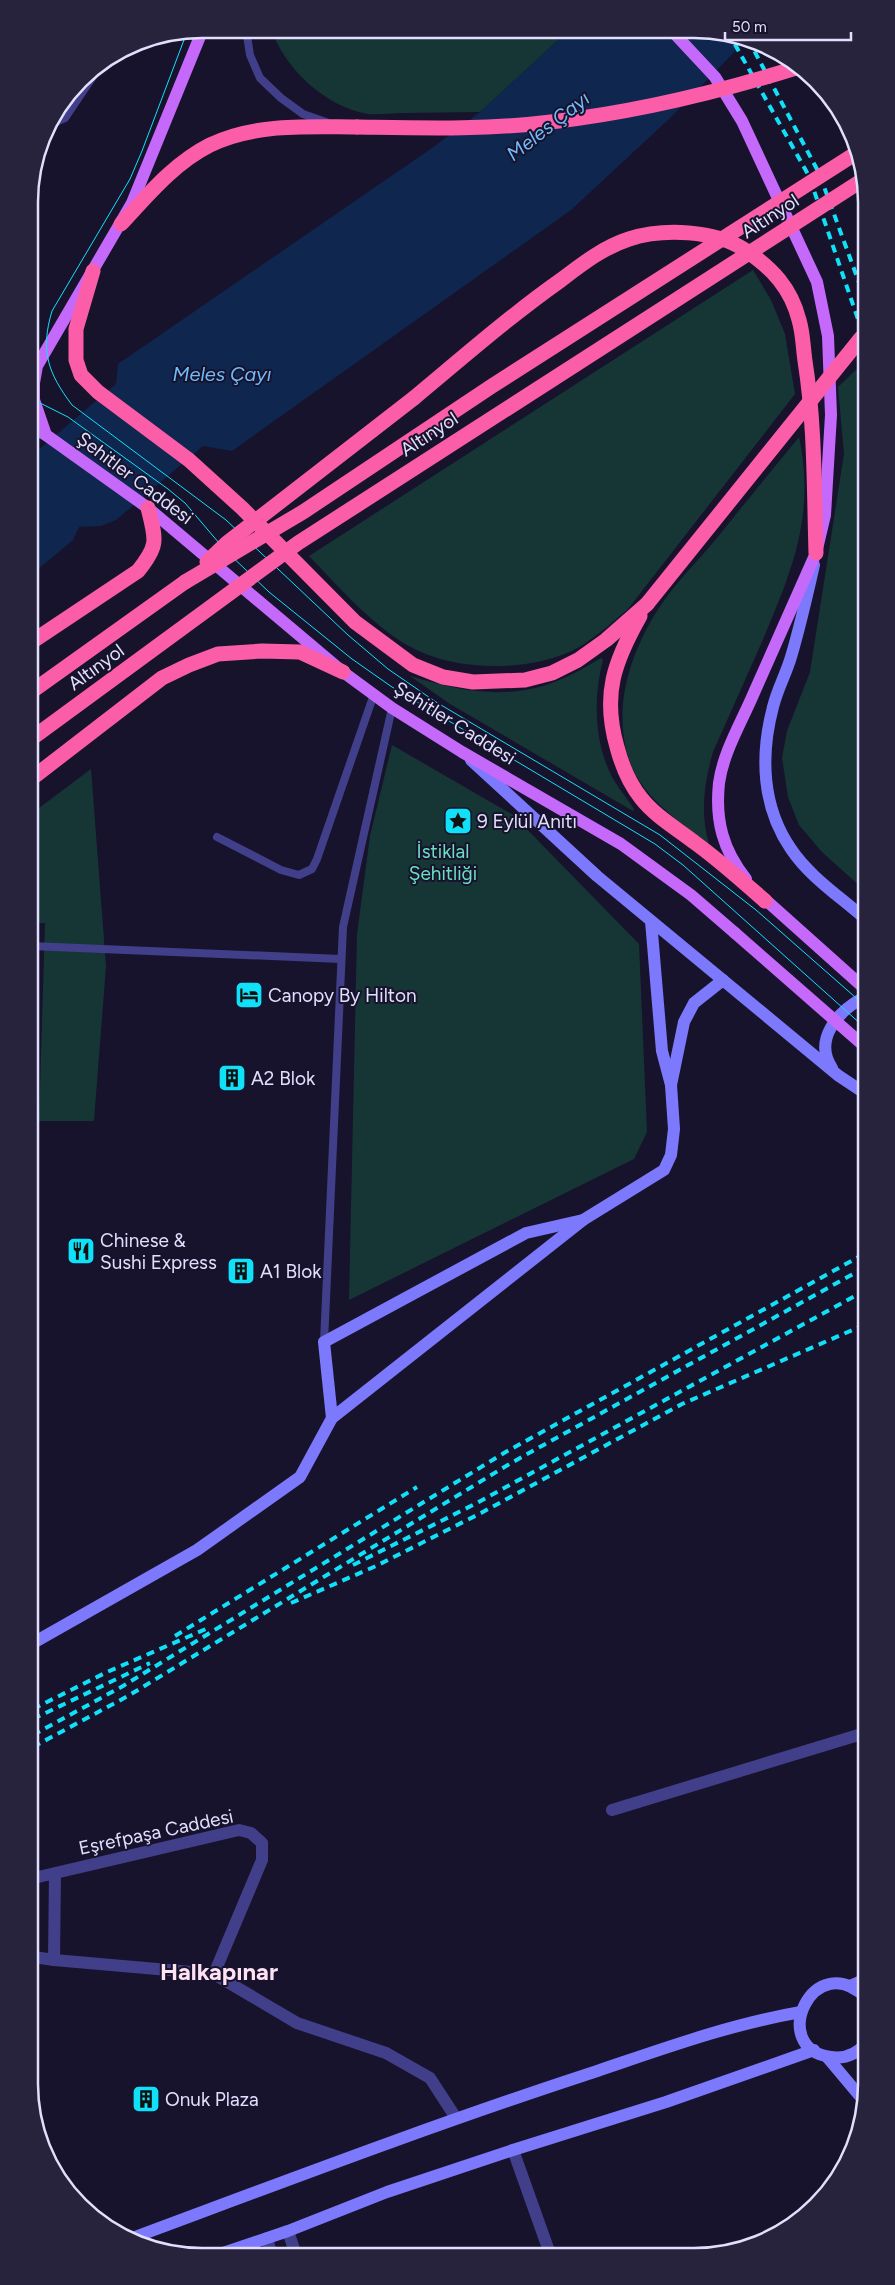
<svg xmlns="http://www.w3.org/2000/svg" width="895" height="2285" viewBox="0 0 895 2285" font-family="Figtree,sans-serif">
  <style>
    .green { fill: #163635 }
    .water { fill: #0f264f }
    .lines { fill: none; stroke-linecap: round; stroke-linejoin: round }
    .lane { stroke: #423f8a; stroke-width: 8 }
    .street { stroke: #423f8a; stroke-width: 12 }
    .secondary { stroke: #7c79fc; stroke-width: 12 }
    .primary { stroke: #c569fb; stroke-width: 12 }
    .highway { stroke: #fb5da9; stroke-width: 15 }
    .tram { stroke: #10e1f9; stroke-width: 1 }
    .rail { stroke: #10e1f9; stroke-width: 4; stroke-dasharray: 8 6; stroke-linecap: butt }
    .primary-bridge { stroke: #c569fb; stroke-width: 12 }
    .highway-bridge { stroke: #fb5da9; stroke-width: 15 }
    .labels { text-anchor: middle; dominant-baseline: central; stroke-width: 4; stroke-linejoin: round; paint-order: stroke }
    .street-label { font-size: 19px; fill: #e2dffe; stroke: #17132c }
    .poi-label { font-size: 19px; fill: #e2dffe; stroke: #17132c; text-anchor: start }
    .park-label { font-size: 19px; fill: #6adfc2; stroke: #17132c }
    .water-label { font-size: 20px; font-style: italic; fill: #70bbfb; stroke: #17132c }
    .district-label { font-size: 24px; font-weight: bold; fill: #fee1f3; stroke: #17132c }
    .rim { fill: none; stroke: #e2dffe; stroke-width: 2.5 }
  </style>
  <rect width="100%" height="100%" fill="#17132c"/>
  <g class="green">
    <path d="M 271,29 L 568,31 L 480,112 C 454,112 429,113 403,113 C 392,113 379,115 368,114 C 326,107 285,69 271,29 Z"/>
    <path d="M 753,270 L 771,300 L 785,334 L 795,394 L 628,609 C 610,624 589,644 567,653 C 521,672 451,671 407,645 C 370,623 339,587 309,556 Z"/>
    <polygon points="860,366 861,371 862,888 822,852 799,825 788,797 782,758 787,731 810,672 844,454 838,387"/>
    <path d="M 799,437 C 816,516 791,573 761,644 C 745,680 729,716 713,752 C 704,783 700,813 709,844 C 681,823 646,800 632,767 C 610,714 629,654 659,608 C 675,583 698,561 717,538 C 744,504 771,471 799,437 Z"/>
    <path d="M 601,658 L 603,660 C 593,697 594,742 612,777 C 618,788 627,798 634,809 L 633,811 L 450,704 L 410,676 C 459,691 508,701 557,681 C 573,675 587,666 601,658 Z"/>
    <polygon points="392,745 513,815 639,944 647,1132 634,1159 349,1300 357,934 370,836"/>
    <polygon points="91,769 106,966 94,1121 39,1121 45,923 31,923 31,814"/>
  </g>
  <polygon class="water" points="568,31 727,32 747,39 668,120 571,210 232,451 203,446 116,520 101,526 79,527 73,540 30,576 30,488 34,484 30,476 30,457 116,384 118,364 432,148 480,112"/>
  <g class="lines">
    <g class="lane">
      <polyline points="246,29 250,55 260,78 281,98 303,114 326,122"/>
      <polyline points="46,126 65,118 102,63"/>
      <polyline points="217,837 281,870 299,875 312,869 317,859 374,694"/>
      <polyline points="31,946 341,959"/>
      <polyline points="324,1342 343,927 392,708"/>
    </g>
    <g class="street">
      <polyline points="612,1810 865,1733"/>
      <polyline points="34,1878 239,1830 251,1833 262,1843 262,1860 214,1974"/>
      <polyline points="34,1957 54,1960 214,1974 297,2023 386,2053 430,2078 456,2118"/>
      <polyline points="54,1960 55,1874"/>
      <polyline points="513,2150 549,2251"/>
      <polyline points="288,2231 295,2252"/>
      <polyline points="267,2238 271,2253"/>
    </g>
    <g class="secondary">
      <polyline points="30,427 46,435"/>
      <path d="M 814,565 C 807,596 800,627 791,657 C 786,674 777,690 773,707 C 760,756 762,807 791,849 C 809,876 839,896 863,917"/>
      <polyline points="471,760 597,876 839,1076 863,1092"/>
      <polyline points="651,921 662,1051 671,1085"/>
      <path d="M 832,1068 C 813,1040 838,1011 863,998"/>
      <polyline points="332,1418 583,1220 664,1170 671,1155 674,1129 671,1085 684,1022 694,1003 723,980"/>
      <polyline points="33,1643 197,1550 300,1477 332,1418 324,1342 526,1233 583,1220"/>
      <polyline points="850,1986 866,1979"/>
      <path d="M 866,1998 C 813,1946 767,2049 831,2057 C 845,2059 857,2054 866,2043"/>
      <polyline points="827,2057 864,2101"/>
      <path d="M 135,2237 C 283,2182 430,2126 579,2077 C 652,2053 725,2025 801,2012"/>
      <polyline points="223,2253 288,2231 387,2192 513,2150 666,2102 814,2050"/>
    </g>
    <g class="primary">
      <polyline points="203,29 132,203 37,366 34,383 34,400 46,435 148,508 343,672 392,708 462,752 621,844 691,895 735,933"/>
      <path d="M 673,32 L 715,77 L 742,121 L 817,282 L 828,336 L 831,415 L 825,515 L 816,553 C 795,600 774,648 753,695 C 741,723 723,753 719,783 C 715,821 723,850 746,879"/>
      <polyline points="759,894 863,987"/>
    </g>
    <g class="highway">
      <path d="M 121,224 C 147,196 174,163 210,145 C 255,123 308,127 357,127"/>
      <polyline points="93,271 76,329 76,360 81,375 98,392 189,460 242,508 355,622 413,665 443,677 473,682 525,680 552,673 578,660 606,640 647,604"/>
      <path d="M 414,398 C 462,358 510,316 561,280 C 582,264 604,247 629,239 C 663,228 715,230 745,250 C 772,268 791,288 799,320 C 803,333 803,347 805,361 C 815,424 814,488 816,553"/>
      <path d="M 640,616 C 614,662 602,695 617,747 C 622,766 629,783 641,798 C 655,816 676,828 694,842 C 719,860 741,880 765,901"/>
      <path d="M 30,643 L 138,571 C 159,545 156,540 148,508"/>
      <polyline points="31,692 185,582"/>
      <polyline points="31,779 162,678 189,665 218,654 262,651 300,652 343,672"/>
    </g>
    <g class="tram">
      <path d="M 187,32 L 142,151 L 130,179 L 52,311 C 40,351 48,373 72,405 L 226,520 L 348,635 L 388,669 L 436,702 L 660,835 L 756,910 L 863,1004"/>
      <polyline points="30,398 68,417 168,489 185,503 225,550 269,592 352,659 392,687 655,844 683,865 863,1026"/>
    </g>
    <g class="rail">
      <polyline points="728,32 809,176 861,328"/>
      <polyline points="748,39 819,173 861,288"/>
      <polyline points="353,1565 475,1504 864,1291"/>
      <polyline points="291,1603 376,1566 481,1513 682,1404 864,1325"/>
      <polyline points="175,1636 417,1487"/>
      <polyline points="33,1709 107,1672 206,1629"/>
      <polyline points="33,1719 150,1663"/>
      <polyline points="33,1735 123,1686 504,1453 864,1254"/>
      <polyline points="33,1747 128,1696 511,1463 864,1268"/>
    </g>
    <polyline class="primary-bridge" points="735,933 863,1045"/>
    <g class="highway-bridge">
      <path d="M 357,127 C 421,128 487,130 551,122 C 637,112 716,93 799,67"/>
      <polyline points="207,562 227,543 414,398"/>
      <polyline points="185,582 303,512 492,386 858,152"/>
      <polyline points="647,604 861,338"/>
      <polyline points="31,739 298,543 861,181"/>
    </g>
  </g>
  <defs>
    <symbol id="sight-square" viewBox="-11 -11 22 22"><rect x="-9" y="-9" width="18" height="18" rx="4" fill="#10e1f9" stroke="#17132c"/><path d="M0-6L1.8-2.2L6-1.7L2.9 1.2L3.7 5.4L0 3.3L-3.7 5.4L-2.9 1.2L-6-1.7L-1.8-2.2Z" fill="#111"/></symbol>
    <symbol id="hotel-square" viewBox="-11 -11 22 22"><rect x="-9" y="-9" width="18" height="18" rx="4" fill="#10e1f9" stroke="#17132c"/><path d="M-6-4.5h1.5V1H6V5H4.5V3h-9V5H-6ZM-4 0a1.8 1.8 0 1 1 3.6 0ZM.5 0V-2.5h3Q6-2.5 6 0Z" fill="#111"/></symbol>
    <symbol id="building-square" viewBox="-11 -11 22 22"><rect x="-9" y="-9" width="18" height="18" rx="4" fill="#10e1f9" stroke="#17132c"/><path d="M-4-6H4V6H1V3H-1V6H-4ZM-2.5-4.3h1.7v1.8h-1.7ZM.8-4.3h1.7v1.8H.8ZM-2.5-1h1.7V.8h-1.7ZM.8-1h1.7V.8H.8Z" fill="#111"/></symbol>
    <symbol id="restaurant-square" viewBox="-11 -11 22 22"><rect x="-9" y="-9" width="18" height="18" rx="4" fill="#10e1f9" stroke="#17132c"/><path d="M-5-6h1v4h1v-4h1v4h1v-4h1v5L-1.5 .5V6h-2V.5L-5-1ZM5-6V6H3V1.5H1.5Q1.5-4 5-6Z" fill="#111"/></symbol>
  </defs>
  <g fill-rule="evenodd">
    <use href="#sight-square" x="442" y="805" width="32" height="32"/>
    <use href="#hotel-square" x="233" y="979" width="32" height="32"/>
    <use href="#building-square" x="216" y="1062" width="32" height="32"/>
    <use href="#restaurant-square" x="65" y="1235" width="32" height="32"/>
    <use href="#building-square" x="225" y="1255" width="32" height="32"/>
    <use href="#building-square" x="130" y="2083" width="32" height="32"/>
  </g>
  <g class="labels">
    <g class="street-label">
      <text transform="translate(770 216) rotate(-33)">Altınyol</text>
      <text transform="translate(429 434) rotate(-33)">Altınyol</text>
      <text transform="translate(135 478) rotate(37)">Şehitler Caddesi</text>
      <text transform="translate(96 667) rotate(-36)">Altınyol</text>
      <text transform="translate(455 723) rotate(32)">Şehitler Caddesi</text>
      <text transform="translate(156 1832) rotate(-12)">Eşrefpaşa Caddesi</text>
    </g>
    <g class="poi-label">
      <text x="477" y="821">9 Eylül Anıtı</text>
      <text x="268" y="995">Canopy By Hilton</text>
      <text x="251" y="1078">A2 Blok</text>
      <text x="100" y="1240">Chinese &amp;<tspan x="100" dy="22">Sushi Express</tspan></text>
      <text x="260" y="1271">A1 Blok</text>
      <text x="165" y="2099">Onuk Plaza</text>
    </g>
    <g class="park-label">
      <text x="443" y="851">İstiklal<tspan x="443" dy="22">Şehitliği</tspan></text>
    </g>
    <g class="water-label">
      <text transform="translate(548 126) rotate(-38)">Meles Çayı</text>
      <text x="222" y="374">Meles Çayı</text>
    </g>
    <g class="district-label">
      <text x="219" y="1971">Halkapınar</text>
    </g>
  </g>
  <path d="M0 0H895V2285H0ZM202 38H694A164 164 0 0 1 858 202V2084A164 164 0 0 1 694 2248H202A164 164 0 0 1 38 2084V202A164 164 0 0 1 202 38Z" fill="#27233d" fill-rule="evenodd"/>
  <path class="rim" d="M202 38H694A164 164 0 0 1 858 202V2084A164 164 0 0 1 694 2248H202A164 164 0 0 1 38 2084V202A164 164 0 0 1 202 38Z"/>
  <path d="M725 32v8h126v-8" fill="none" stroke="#e2dffe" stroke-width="2.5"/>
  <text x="732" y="32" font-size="15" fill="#e2dffe" stroke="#17132c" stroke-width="4" paint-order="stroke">50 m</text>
</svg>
